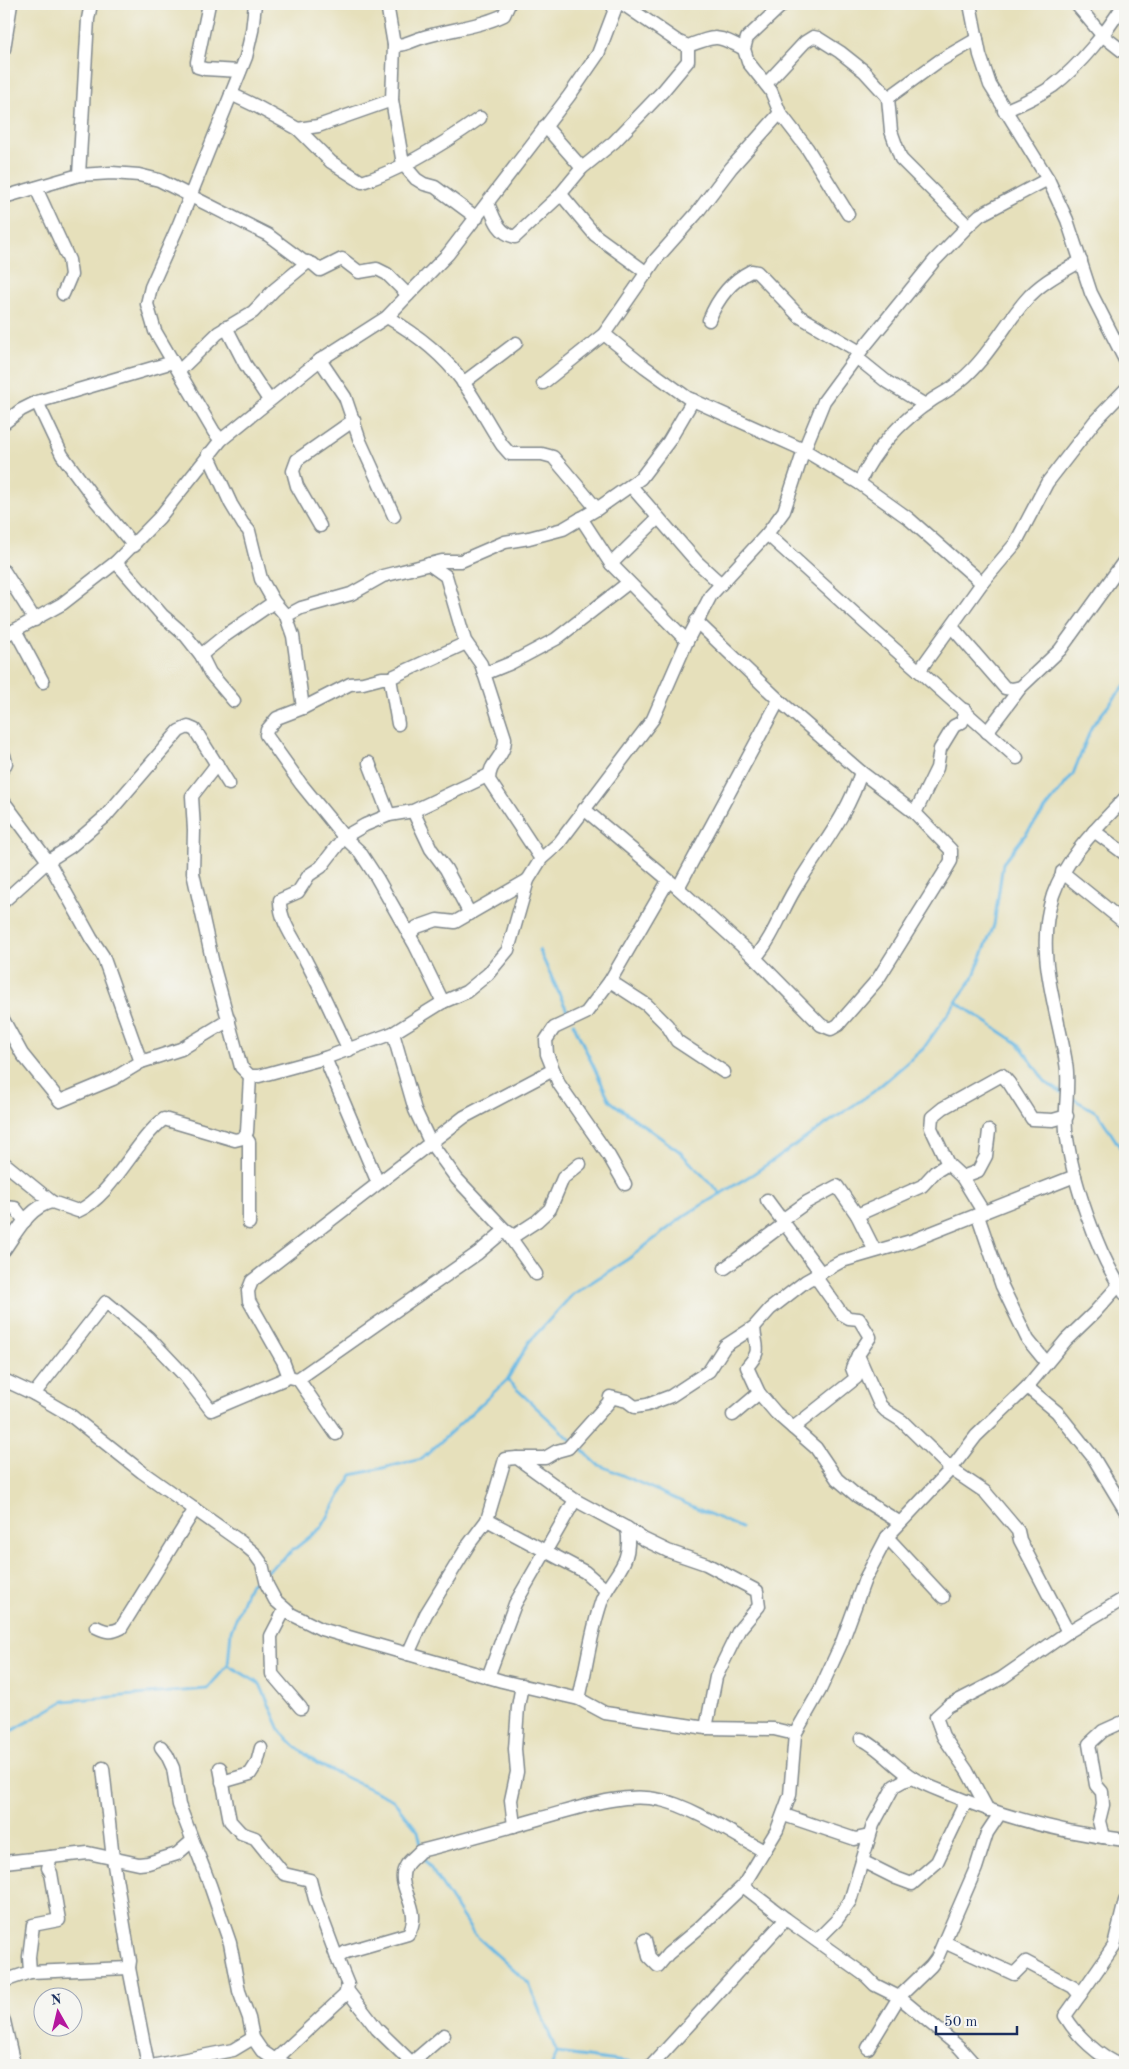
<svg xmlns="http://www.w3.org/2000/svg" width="1129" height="2069" viewBox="0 0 1129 2069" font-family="'Old Standard TT',serif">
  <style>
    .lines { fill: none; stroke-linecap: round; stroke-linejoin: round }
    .stream { stroke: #6ab9e4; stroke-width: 3 }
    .minor-casing { stroke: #80888c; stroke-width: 15 }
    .minor { stroke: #fff; stroke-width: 12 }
  </style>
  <rect width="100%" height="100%" fill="#f6f6f2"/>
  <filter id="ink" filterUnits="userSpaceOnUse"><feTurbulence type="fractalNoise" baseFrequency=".02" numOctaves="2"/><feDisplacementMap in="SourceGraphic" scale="10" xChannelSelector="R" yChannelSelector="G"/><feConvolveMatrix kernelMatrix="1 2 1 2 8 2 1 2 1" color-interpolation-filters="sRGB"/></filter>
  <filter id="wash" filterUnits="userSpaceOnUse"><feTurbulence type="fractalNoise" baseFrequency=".0096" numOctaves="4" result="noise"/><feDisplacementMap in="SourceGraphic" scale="20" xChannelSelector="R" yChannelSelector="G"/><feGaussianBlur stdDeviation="1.12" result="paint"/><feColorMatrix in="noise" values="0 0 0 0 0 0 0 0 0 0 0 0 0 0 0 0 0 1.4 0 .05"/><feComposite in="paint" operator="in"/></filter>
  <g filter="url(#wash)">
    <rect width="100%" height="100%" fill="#e6e0bb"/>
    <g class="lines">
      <g class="stream">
        <polyline points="539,950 570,1017"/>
        <polyline points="956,1002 1019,1044 1046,1083 1063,1093"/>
        <polyline points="573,1023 610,1101 679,1151 721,1194"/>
        <polyline points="1070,1097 1098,1113 1125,1155"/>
        <polyline points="507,1380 571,1440"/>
        <polyline points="576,1444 597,1464 741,1528"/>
        <polyline points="267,1571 322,1527 352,1475 422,1459 507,1380 529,1342 573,1294 628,1259 687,1214 753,1174 873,1092 923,1049 973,978 994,925 1003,863 1073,774 1092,726 1125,685"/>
        <polyline points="228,1665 260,1684 281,1732 295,1746 318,1764 393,1800 418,1831 422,1848"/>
        <polyline points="4,1730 10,1732 64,1701 207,1689 228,1665 231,1631 249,1585 262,1575"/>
        <polyline points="424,1854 426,1861 473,1933 529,1984 557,2053 552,2065"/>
        <polyline points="557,2053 647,2065"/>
      </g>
    </g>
  </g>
  <g filter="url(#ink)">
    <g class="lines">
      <defs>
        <g id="minor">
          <polyline points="209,4 197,62 198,67 205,69 240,71"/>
          <polyline points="387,4 394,45 392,100 403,164 416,179 424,184 435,187 477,218"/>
          <path d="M 623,4 L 677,41 L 688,46 C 717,35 717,35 744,49"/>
          <polyline points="783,4 747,38 744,49 748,62 771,91 780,113 807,148 848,214"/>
          <polyline points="970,4 980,55 990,85 1048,179 1067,220 1091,293 1125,360"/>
          <polyline points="1076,4 1102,35 1125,53"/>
          <path d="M 394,45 C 406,46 412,40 424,37 C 451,29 479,27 504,15 L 509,4"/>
          <polyline points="4,49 11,4"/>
          <polyline points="766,84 805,42 813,37 818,38 840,52 864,71 885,94 888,98 891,131 901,159 968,226"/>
          <path d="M 231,94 L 256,106 L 298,129 L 331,162 L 362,182 C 404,169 445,143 480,118"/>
          <polyline points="888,98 939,61 977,39"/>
          <path d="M 1004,111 C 1021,104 1038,96 1053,86 C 1079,66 1107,32 1124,4"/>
          <polyline points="545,126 582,168"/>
          <polyline points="298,129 318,126 392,100"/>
          <polyline points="79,175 88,19 91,4"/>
          <polyline points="36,188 69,260 71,275 63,294"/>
          <polyline points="4,197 79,175 112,173 139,175 159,180 268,235 303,261 313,264 320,270 342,259 359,272 377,269 387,274 408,295"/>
          <polyline points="558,197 564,198 595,235 647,273"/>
          <path d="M 488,203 C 494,218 498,233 515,237 L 558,197 L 582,168 L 614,142 L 663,91 L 688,61 L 688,46"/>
          <path d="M 387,317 C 415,333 444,356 463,382 C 477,402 489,425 502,445 L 510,454 L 542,454 L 553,457 L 597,509"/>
          <path d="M 709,320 C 717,300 731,281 751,271 L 757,272 L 799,316 L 860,352"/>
          <polyline points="226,327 245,364 269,400"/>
          <polyline points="604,334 645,367 688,398 804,450 859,483 908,518 982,583"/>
          <polyline points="856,357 887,382 925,405"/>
          <polyline points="320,360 345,397 360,441 394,516"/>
          <polyline points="179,371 218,333 253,312 274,290 308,262"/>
          <polyline points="463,383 516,343"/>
          <polyline points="543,383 604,334 656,259 696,214 731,168 780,113"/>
          <polyline points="37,402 62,455 96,501 134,546"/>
          <polyline points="4,423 21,410 37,402 173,362"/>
          <polyline points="221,440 214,432 155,331 147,304 151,287 179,224 246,57 252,31 255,4"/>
          <polyline points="208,454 231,504 243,524 249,531 261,579 274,602 286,616 293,636 303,708"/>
          <path d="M 859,483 C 875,449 901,421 932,400 C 941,394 952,389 960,381 C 987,359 1003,327 1025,301 C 1040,283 1060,273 1081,261"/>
          <polyline points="631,486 697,562 721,584"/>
          <polyline points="581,518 611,564 687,641"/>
          <polyline points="320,526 297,486 293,471 297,460 354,420"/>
          <polyline points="767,534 864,622 1017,758"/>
          <polyline points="116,562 162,615 186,636 201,655 210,673 234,701"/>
          <path d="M 429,564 L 446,576 L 465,641 L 481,664 L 505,738 C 505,759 489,761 489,780 L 541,859"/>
          <polyline points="611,564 658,518"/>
          <polyline points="4,571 35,620"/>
          <polyline points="286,616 301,608 351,594 383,576 442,561 461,561 505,542 529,538 563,529 597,509 641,478 669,441 693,400"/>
          <polyline points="952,627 1005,688 1012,689 1021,687 1060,650 1125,560"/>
          <polyline points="15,630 43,682"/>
          <polyline points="4,636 62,604 116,562 159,518 221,440 320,360 387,317 408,295 448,254 569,96 598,54 617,4"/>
          <polyline points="201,655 223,637 274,602"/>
          <polyline points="919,671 982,583 1015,544 1047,483 1095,421 1125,390"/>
          <polyline points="484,674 511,663 556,639 628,583"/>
          <polyline points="390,678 398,724"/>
          <polyline points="987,732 1021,687"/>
          <polyline points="4,755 6,763 4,767"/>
          <polyline points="369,763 389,815"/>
          <polyline points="217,764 192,796 194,830 193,873 213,964 241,1067 250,1076 259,1076 325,1058 393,1033 443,1002 466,992 488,974 508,950 528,880 541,859 559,843 653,719 687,641 711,595 767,534 784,511 804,450 824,401 860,352 934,261 968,226 980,215 1048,179"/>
          <path d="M 1125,798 C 1098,827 1066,857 1053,895 C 1034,953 1057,1006 1066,1063 C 1070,1085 1064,1108 1066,1131 C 1072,1180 1097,1254 1125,1294"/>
          <polyline points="4,802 48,861 91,938 103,956 141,1062"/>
          <polyline points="584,809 678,888 755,958 821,1025 831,1029 838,1025 878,979 944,873 951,861 951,850 915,813 861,772 783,704 696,621"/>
          <polyline points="413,811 431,849 446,869 470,914"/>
          <polyline points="915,813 937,768 940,749 954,726 962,722 965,710"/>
          <polyline points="1094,831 1125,854"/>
          <polyline points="1062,872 1125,923"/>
          <polyline points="678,888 779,700"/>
          <polyline points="4,901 48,861 70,847 105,817 179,731 188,727 195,730 229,784"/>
          <polyline points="409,935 417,927 437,920 455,922 528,880"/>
          <path d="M 755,958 C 773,938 781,912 795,889 C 818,850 848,816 861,772"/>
          <polyline points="610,981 647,1005 667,1025 677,1041 724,1072"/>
          <polyline points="443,1002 415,945 377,878 360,852 344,837 301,784 266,735 267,730 277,718 303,708 350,684 363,683 382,678 390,678 466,643"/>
          <polyline points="4,1021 22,1054 60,1101 113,1079 141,1062 181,1049 229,1020"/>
          <polyline points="393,1033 415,1110 430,1142 457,1179 505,1230 536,1274"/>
          <path d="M 349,1050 C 335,1021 322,991 307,963 C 298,944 279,922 280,900 L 298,892 L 309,875 L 321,867 L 344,837 L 365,825 L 389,815 L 413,811 L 489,775"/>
          <polyline points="325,1058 378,1183"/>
          <polyline points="243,1138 247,1139 249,1142 249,1223"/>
          <path d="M 4,1163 L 52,1202 L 78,1211 C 113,1195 134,1142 164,1119 L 235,1140 L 243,1138 L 247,1132 L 250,1076"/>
          <polyline points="948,1164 931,1128 932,1117 943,1108 1002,1075 1009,1083 1032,1119 1053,1120 1067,1116"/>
          <polyline points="962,1177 984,1213"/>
          <polyline points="625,1184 609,1156 559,1084 547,1054 546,1040 554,1028 586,1013 610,981 668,881"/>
          <polyline points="767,1200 821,1273"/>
          <polyline points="4,1207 15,1208 25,1221"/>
          <polyline points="857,1215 922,1186 935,1172 948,1164 962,1177 978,1171 986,1156 989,1131"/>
          <polyline points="978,1216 1002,1286 1028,1340 1046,1362"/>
          <polyline points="782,1220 807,1202 837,1186 857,1215 875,1251"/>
          <polyline points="505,1230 514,1236 537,1221 550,1209 563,1178 580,1164"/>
          <path d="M 4,1250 C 17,1232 29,1207 52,1202"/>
          <polyline points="725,1268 784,1224"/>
          <polyline points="815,1276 842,1314 849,1318 859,1319 870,1337 858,1355 880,1405 886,1411 902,1421 951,1469 985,1492 1018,1531 1020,1540 1068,1632"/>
          <polyline points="289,1377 283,1361 249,1301 248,1291 252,1281 464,1117 553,1070"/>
          <polyline points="298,1379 478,1253 505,1230"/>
          <polyline points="4,1380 34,1394 70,1415 142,1472 241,1542 254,1553 262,1564 267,1585 275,1600 291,1614 321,1629 502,1681 579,1699 605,1713 706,1728 774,1729 795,1734"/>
          <polyline points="1027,1387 1057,1412 1093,1457 1125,1510"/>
          <polyline points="759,1393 776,1413 816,1448 837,1479 857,1496 899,1522"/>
          <polyline points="34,1394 106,1302 148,1337 185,1376 211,1410 289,1377 298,1379 336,1434"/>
          <path d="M 733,1415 L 759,1393 L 747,1367 C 763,1349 755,1348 754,1327"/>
          <polyline points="793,1428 856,1378 852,1368 858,1355"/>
          <polyline points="517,1458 545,1458 557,1451 568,1448 609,1402 610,1397 627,1401 635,1407 647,1405 671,1396 709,1371 725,1346 754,1327 770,1309 806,1281 842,1261 911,1241 1075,1176"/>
          <polyline points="487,1520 585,1572 606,1590"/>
          <polyline points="887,1537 943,1597"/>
          <polyline points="285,1609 271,1636 272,1674 301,1708"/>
          <path d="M 96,1627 C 106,1632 111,1633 121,1628 L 195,1509"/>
          <polyline points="408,1654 426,1614 469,1544 487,1520 505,1459 517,1458 575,1500 627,1528 643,1539 668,1551 706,1564 757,1591 759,1606 739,1630 716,1677 706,1728"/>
          <polyline points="488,1677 515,1604 575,1500"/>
          <path d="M 579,1699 C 586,1669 590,1638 599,1609 C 608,1574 634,1570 627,1528"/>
          <path d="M 861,1739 C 877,1745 896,1768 913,1778 C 924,1785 939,1790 951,1795 C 1008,1819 1064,1833 1125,1840"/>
          <polyline points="161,1747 167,1755 173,1768 179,1805 210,1885 230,1943 239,1991 249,2018 253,2038 262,2051 275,2060 287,2065"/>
          <polyline points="103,1768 113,1859 130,1961 129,1968 148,2065"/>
          <polyline points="220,1768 230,1821 241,1833 255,1838 284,1874 310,1880 315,1899 337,1958"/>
          <polyline points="222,1782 250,1774 257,1763 261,1748"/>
          <polyline points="988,1810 967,1771 943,1736 936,1717 948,1706 1002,1678 1068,1632 1125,1598"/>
          <polyline points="784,1815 855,1839 869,1836"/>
          <polyline points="514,1826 511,1800 517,1772 515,1749 518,1707 522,1685"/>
          <polyline points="1103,1837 1099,1821 1103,1805 1102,1792 1096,1785 1089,1744 1103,1731 1125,1721"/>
          <polyline points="862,1861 896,1878 912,1884 937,1862 966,1801"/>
          <polyline points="4,1862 88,1853 139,1864 148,1863 177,1854 192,1841"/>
          <polyline points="743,1886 786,1919 866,1976 875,1985 899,1997 959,2047 975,2065"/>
          <polyline points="645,1940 649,1957 658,1966 668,1954 699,1928 743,1886 777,1830 790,1795 795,1734 820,1690 842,1642 865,1579 887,1537 951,1469 976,1436 1027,1387 1066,1340 1094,1313 1119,1285"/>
          <polyline points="817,1940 836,1921 850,1901 873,1825 894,1786 903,1781 913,1778"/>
          <path d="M 944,1942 L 1014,1974 L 1026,1962 L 1073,1987 L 1080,1995 L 1065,2016 C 1077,2036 1099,2057 1120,2065"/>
          <polyline points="30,1972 129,1968"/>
          <polyline points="4,1981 30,1972 29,1957 33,1925 59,1920 51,1873 48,1868 51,1857"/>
          <polyline points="347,1990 377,2029 412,2063"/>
          <polyline points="1080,1995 1114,1946 1125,1901"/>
          <polyline points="4,2021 14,2065"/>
          <polyline points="868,2048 899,1997 931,1966 937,1958 976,1868 987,1833 999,1815"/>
          <path d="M 275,2060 L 345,1995 L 348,1985 L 337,1958 L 346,1952 L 408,1934 C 425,1909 393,1886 406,1866 C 409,1860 416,1856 420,1851 C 460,1841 499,1830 538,1819 C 576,1809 622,1791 661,1800 C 691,1806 736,1836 764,1851"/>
          <polyline points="156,2065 233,2050 253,2038"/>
          <polyline points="409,2065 444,2035"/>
          <polyline points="652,2065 786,1919"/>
        </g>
      </defs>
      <use href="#minor" class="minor-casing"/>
      <use href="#minor" class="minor"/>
    </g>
  </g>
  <rect width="1129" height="2069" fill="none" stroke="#f6f6f2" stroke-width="20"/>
  <g transform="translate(58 2012) rotate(352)"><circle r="24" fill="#f6f6f2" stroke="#9ea6b7"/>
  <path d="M0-4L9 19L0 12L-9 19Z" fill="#b5179e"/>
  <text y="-8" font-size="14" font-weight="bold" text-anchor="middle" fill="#1b2f5e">N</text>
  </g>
  <path d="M936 2026v8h81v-8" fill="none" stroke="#1b2f5e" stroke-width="2.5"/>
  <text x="944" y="2026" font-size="15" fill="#1b2f5e" stroke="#f6f6f2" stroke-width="4" paint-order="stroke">50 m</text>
</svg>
